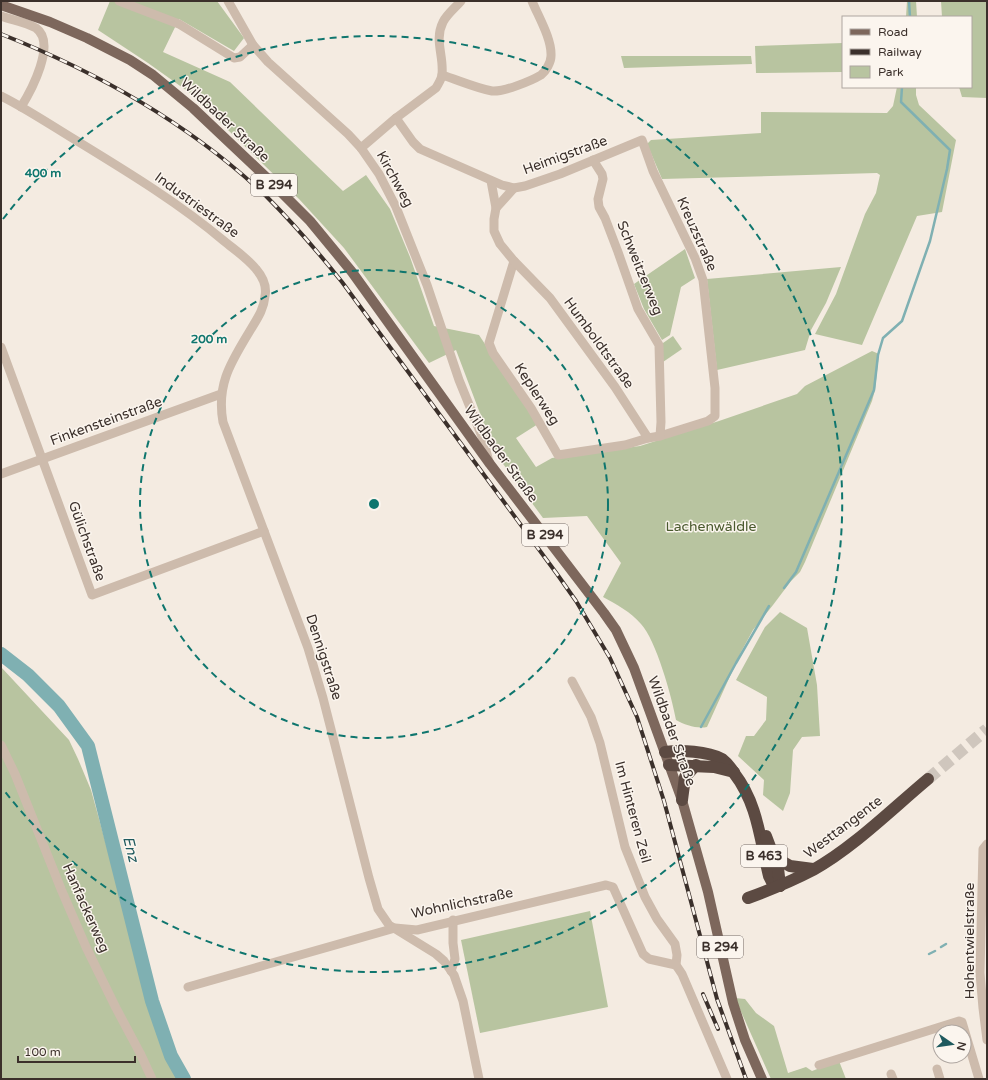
<svg xmlns="http://www.w3.org/2000/svg" width="988" height="1080" viewBox="0 0 988 1080" font-family="'Varela Round',sans-serif">
  <style>
    .green { fill: #b8c4a0 }
    .lines { fill: none; stroke-linecap: round; stroke-linejoin: round }
    .stream { stroke: #7fb0b2; stroke-width: 2.5 }
    .river { stroke: #7fb0b2; stroke-width: 14 }
    .highway-tunnel { stroke: #cfc6bd; stroke-width: 12; stroke-dasharray: 12 6; stroke-linecap: butt }
    .minor { stroke: #cdbbac; stroke-width: 9 }
    .major { stroke: #7d675c; stroke-width: 10 }
    .highway { stroke: #5c4a42; stroke-width: 12 }
    .rail-casing { stroke: #3b302b; stroke-width: 4 }
    .rail { stroke: #fbf5ee; stroke-width: 2.5; stroke-dasharray: 8; stroke-linecap: butt }
    .ring { fill: none; stroke: #0f766e; stroke-width: 2; stroke-dasharray: 7 5 }
    .labels { text-anchor: middle; dominant-baseline: central; stroke-width: 3; stroke-linejoin: round; paint-order: stroke }
    .shield { fill: #fbf5ee; stroke: #756b66; stroke-width: 1 }
    .shield-label { font-size: 13px; font-weight: bold; fill: #3b302b }
    .street-label { font-size: 14px; fill: #3b302b; stroke: #fbf5ee }
    .park-label { font-size: 14px; fill: #4a5a2e; stroke: #fbf5ee }
    .water-label { font-size: 15px; font-style: italic; fill: #1f5a5e; stroke: #fbf5ee }
    .centre { fill: #0f766e; stroke: #fbf5ee; stroke-width: 2 }
    .ring-label { font-size: 12px; text-anchor: middle; font-weight: bold; fill: #0f766e; stroke: #fbf5ee; stroke-width: 3; stroke-linejoin: round; paint-order: stroke }
  </style>
  <rect width="100%" height="100%" fill="#f4ebe1"/>
  <g class="green">
    <path d="M 110,1 L 217,1 L 244,38 L 234,51 L 179,19 L 163,52 L 230,82 L 343,191 L 366,175 L 390,209 L 410,257 L 434,326 L 479,335 L 538,424 L 516,438 L 536,467 L 552,458 L 640,446 L 719,421 L 797,394 L 805,386 L 872,351 L 879,354 L 875,390 L 872,401 L 805,562 L 800,572 L 791,581 L 773,605 L 753,630 L 741,652 L 707,727 C 697,729 685,725 676,720 C 672,697 656,640 641,624 C 631,612 616,604 603,597 L 621,563 L 587,516 L 543,518 L 495,453 L 456,350 L 429,363 L 344,248 L 299,199 L 190,93 L 148,63 L 98,30 Z"/>
    <polygon points="907,1 916,1 917,17 906,17"/>
    <polygon points="941,1 987,1 987,98 962,97 959,87 971,87 971,17 942,17"/>
    <polygon points="843,43 843,72 756,73 755,46"/>
    <polygon points="621,56 751,56 752,64 624,68"/>
    <polygon points="897,87 916,87 916,95 919,105 956,140 942,212 917,216 862,345 815,334 836,294 865,214 876,193 880,175 877,173 662,179 647,144 651,140 761,133 761,112 887,113 893,106"/>
    <polygon points="685,249 695,278 681,287 670,335 662,340 644,309 634,284"/>
    <polygon points="841,267 826,303 811,330 805,350 717,370 707,279"/>
    <polygon points="673,336 682,349 663,362 663,343"/>
    <polygon points="780,612 807,628 817,685 820,736 802,737 793,750 790,793 783,811 763,795 764,780 738,756 746,736 754,736 766,720 767,697 736,680 765,627"/>
    <polygon points="1,667 69,740 78,759 91,790 151,1006 168,1055 180,1079 1,1079"/>
    <polygon points="590,911 608,1007 480,1033 461,940"/>
    <polygon points="735,998 745,999 756,1013 774,1026 788,1073 806,1067 812,1071 839,1061 846,1079 771,1079"/>
  </g>
  <g class="lines">
    <g class="stream">
      <polyline points="909,1 910,17"/>
      <polyline points="784,588 796,572 874,390 878,355 883,338 902,321 930,241 947,169 950,150 901,102 902,87"/>
      <polyline points="701,727 736,663 769,606"/>
      <polyline points="941,947 946,944"/>
      <polyline points="929,954 935,951"/>
    </g>
    <polyline class="river" points="1,654 28,675 59,706 88,746 152,1001 171,1056 184,1079"/>
    <polyline class="highway-tunnel" points="928,779 987,729"/>
    <g class="minor">
      <polyline points="119,1 179,24 234,58 240,57 253,45"/>
      <polyline points="228,1 253,45 268,62 348,134 361,148 379,174 396,207 427,285 459,380 483,439 489,462"/>
      <path d="M 1,16 C 12,20 26,22 36,28 C 57,43 31,91 21,107"/>
      <path d="M 442,75 C 458,80 476,88 492,91 C 504,92 531,81 541,75 C 546,71 551,62 551,56 C 552,39 538,16 532,1"/>
      <path d="M 1,96 C 29,110 55,128 82,144 C 131,174 180,204 224,241 C 235,250 247,258 256,269 C 262,276 267,286 265,296 C 264,309 257,319 251,329 C 232,361 216,383 223,422 L 308,648 L 323,698 L 369,878 L 378,909 L 389,925 L 436,954 L 444,961 L 454,975 L 463,1001 L 479,1079"/>
      <path d="M 396,118 L 436,88 C 438,84 442,79 442,74 C 444,56 434,40 443,22 C 447,14 455,8 461,1"/>
      <polyline points="361,148 396,118 413,142 420,149 502,185 514,188 525,186 560,174 642,140 653,171 695,258 703,280 715,388 715,416 708,421 660,436 648,438 625,445 558,455 531,408 493,353 489,343 514,261"/>
      <polyline points="593,160 602,174 603,179 598,199 599,207 605,218 618,252 638,309 659,345 661,422 660,436"/>
      <polyline points="491,181 496,208 494,219 494,231 500,244 514,261 550,298 615,387 648,438"/>
      <polyline points="496,208 514,188"/>
      <polyline points="1,347 92,595 264,531"/>
      <polyline points="1,474 221,394"/>
      <polyline points="572,681 591,717 600,743 625,847 645,897 657,919 675,944 677,955 676,965 682,974 727,1079"/>
      <polyline points="1,745 15,774 61,889 86,947 116,1008 140,1053 152,1079"/>
      <polyline points="987,844 983,849 980,973 983,1008 987,1040"/>
      <polyline points="451,971 455,959 453,943 453,920"/>
      <polyline points="188,987 395,928 417,930 606,885 613,887 643,954 649,959 676,965"/>
      <polyline points="819,1065 959,1021 962,1022 979,1079"/>
      <polyline points="937,1069 940,1079"/>
      <polyline points="891,1074 893,1079"/>
    </g>
    <polyline class="major" points="1,5 50,22 87,38 130,60 153,75 193,108 268,179 310,221 352,272 490,464 604,613 616,630 634,668 682,800 708,892 733,1003 745,1040 762,1079"/>
    <g class="highway">
      <path d="M 665,752 C 681,750 707,751 722,759 C 727,763 731,768 734,773 C 758,804 760,840 769,876 L 772,882 L 780,886"/>
      <polyline points="669,765 714,767 734,772"/>
      <polyline points="682,800 685,777 696,765"/>
      <polyline points="766,836 778,868 780,886"/>
      <polyline points="774,857 790,866 813,869"/>
      <path d="M 748,898 C 770,890 792,881 813,870 C 854,847 892,809 928,779"/>
    </g>
    <defs>
      <g id="rail">
        <path d="M 1,34 C 97,72 190,124 266,196 C 293,223 318,252 342,282 L 557,574 L 576,601 L 610,658 L 637,717 L 664,801 L 717,999 L 746,1079"/>
        <polyline points="703,994 718,1029"/>
      </g>
    </defs>
    <use href="#rail" class="rail-casing"/>
    <use href="#rail" class="rail"/>
  </g>
  <g class="ring">
    <circle cx="374" cy="504" r="234"/>
    <path d="M3 219A468 468 0 1 1 3 789"/>
  </g>
  <g class="labels">
    <g class="shield">
      <rect x="251" y="174" width="46" height="22" rx="3"/>
      <rect x="522" y="524" width="46" height="22" rx="3"/>
      <rect x="741" y="845" width="46" height="22" rx="3"/>
      <rect x="697" y="936" width="46" height="22" rx="3"/>
    </g>
    <g class="shield-label">
      <text x="274" y="185">B 294</text>
      <text x="545" y="535">B 294</text>
      <text x="764" y="856">B 463</text>
      <text x="720" y="947">B 294</text>
    </g>
    <g class="street-label">
      <text transform="translate(225 120) rotate(43)">Wildbader Straße</text>
      <text transform="translate(565 155) rotate(-20)">Heimigstraße</text>
      <text transform="translate(395 179) rotate(61)">Kirchweg</text>
      <text transform="translate(197 205) rotate(36)">Industriestraße</text>
      <text transform="translate(697 234) rotate(66)">Kreuzstraße</text>
      <text transform="translate(640 268) rotate(68)">Schweitzerweg</text>
      <text transform="translate(599 343) rotate(54)">Humboldtstraße</text>
      <text transform="translate(537 394) rotate(57)">Keplerweg</text>
      <text transform="translate(106 421) rotate(-20)">Finkensteinstraße</text>
      <text transform="translate(501 454) rotate(54)">Wildbader Straße</text>
      <text transform="translate(87 541) rotate(70)">Gülichstraße</text>
      <text transform="translate(324 657) rotate(72)">Dennigstraße</text>
      <text transform="translate(672 731) rotate(70)">Wildbader Straße</text>
      <text transform="translate(633 812) rotate(75)">Im Hinteren Zeil</text>
      <text transform="translate(843 827) rotate(-37)">Westtangente</text>
      <text transform="translate(462 903) rotate(-12)">Wohnlichstraße</text>
      <text transform="translate(86 908) rotate(66)">Hanfackerweg</text>
      <text transform="translate(969 941) rotate(-90)">Hohentwielstraße</text>
    </g>
    <g class="park-label">
      <text x="711" y="526">Lachenwäldle</text>
    </g>
    <g class="water-label">
      <text transform="translate(131 849) rotate(76)">Enz</text>
    </g>
  </g>
  <circle cx="374" cy="504" r="6" class="centre"/>
  <g class="ring-label">
    <text x="43" y="177">400 m</text>
    <text x="209" y="343">200 m</text>
  </g>
  <rect width="988" height="1080" fill="none" stroke="#3b302b" stroke-width="4"/>
  <rect x="842" y="16" width="130" height="72" fill="#fbf5ee" stroke="#aea6a0"/>
  <rect x="850" y="29" width="20" height="6" fill="#7d675c" stroke="#aea6a0"/>
  <text x="878" y="36" font-size="12" fill="#3b302b">Road</text>
  <rect x="850" y="49" width="20" height="6" fill="#3b302b" stroke="#aea6a0"/>
  <text x="878" y="56" font-size="12" fill="#3b302b">Railway</text>
  <rect x="850" y="66" width="20" height="12" fill="#b8c4a0" stroke="#aea6a0"/>
  <text x="878" y="76" font-size="12" fill="#3b302b">Park</text>
  <g transform="translate(952 1044) rotate(103)"><circle r="19" fill="#fbf5ee" stroke="#aea6a0"/>
  <path d="M0-3L7 15L0 10L-7 15Z" fill="#1f5a5e"/>
  <text y="-6" font-size="11" font-weight="bold" text-anchor="middle" fill="#3b302b">N</text>
  </g>
  <path d="M18 1056v6h117v-6" fill="none" stroke="#3b302b" stroke-width="2"/>
  <text x="24" y="1056" font-size="12" fill="#3b302b" stroke="#fbf5ee" stroke-width="3" paint-order="stroke">100 m</text>
</svg>
